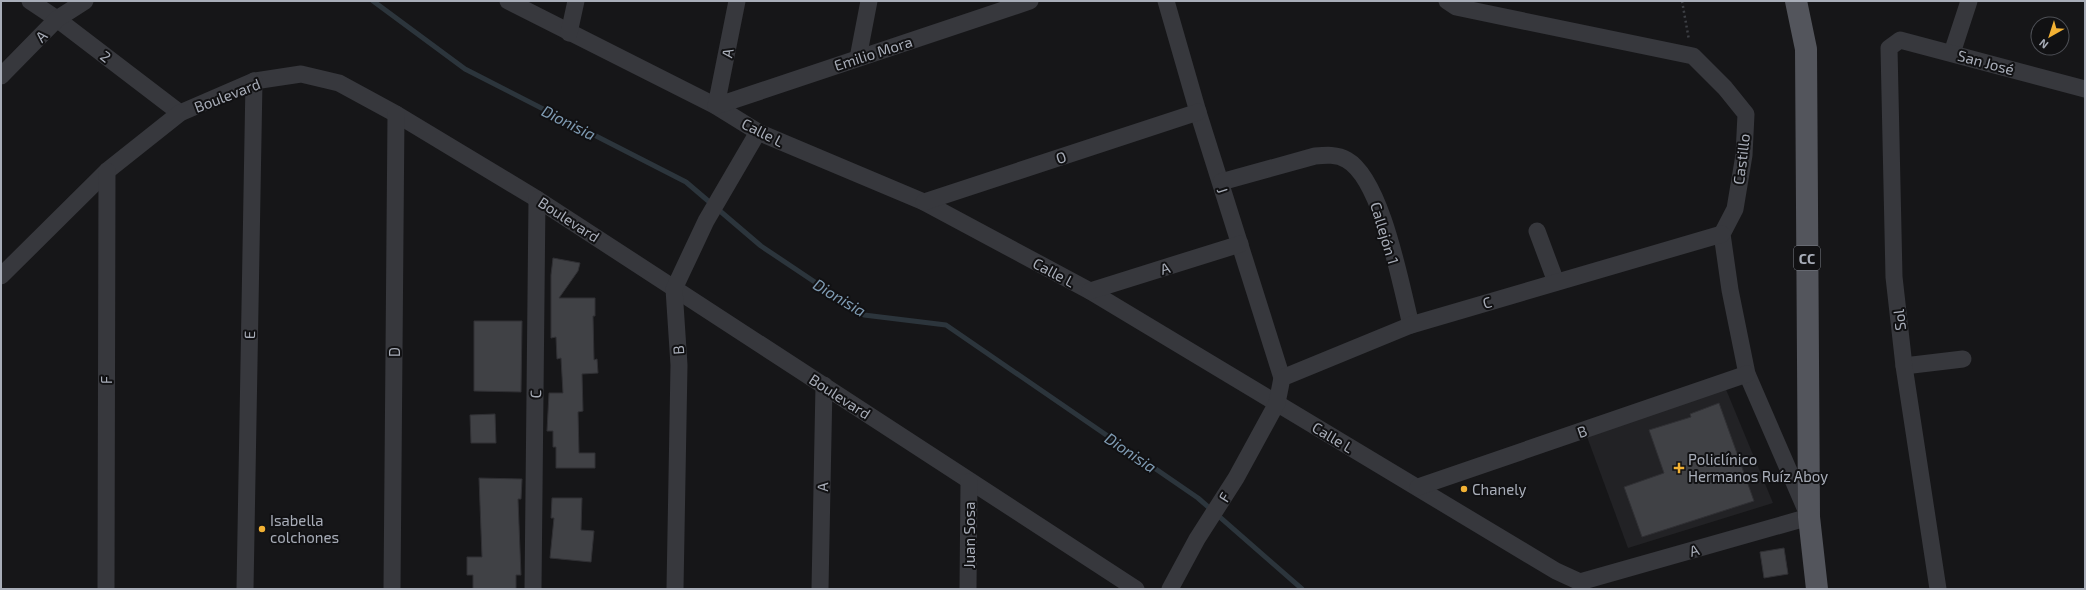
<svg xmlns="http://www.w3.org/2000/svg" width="2086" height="590" viewBox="0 0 2086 590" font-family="'Exo 2',sans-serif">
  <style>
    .built { fill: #222225 }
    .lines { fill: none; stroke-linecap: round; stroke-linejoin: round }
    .stream { stroke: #2c353c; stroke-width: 5 }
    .building { fill: #404145; stroke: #303034 }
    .path { stroke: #3d3f44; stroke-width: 2.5; stroke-dasharray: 2 3; stroke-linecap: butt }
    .street { stroke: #37383d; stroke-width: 17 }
    .primary { stroke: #53555c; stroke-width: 22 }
    .poi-dot { fill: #f2b134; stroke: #111113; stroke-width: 1.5 }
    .labels { text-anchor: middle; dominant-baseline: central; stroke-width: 4; stroke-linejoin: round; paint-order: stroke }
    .shield { fill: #111113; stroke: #7b7e86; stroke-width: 1 }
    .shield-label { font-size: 14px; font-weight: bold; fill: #a8adb8 }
    .street-label { font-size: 15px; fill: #a8adb8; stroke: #111113 }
    .poi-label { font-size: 15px; fill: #a8adb8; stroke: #111113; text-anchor: start }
    .water-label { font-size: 16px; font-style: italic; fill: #7f9bb3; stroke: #111113 }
  </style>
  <rect width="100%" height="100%" fill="#161618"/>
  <polygon class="built" points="1725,387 1773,503 1628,548 1586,434"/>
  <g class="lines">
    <polyline class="stream" points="373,1 465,69 686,182 761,246 864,315 946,325 1198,498 1302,589"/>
  </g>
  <g class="building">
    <polygon points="553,258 580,263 578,271 559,298 595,298 595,316 593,316 594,360 597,359 598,373 582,374 583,411 578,412 579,453 595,453 595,468 556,468 556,447 553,447 553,431 547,431 549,393 563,393 561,358 557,359 556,337 551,338 551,275"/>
    <polygon points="474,321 522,321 521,392 474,391"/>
    <polygon points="1719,403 1754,501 1642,537 1624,487 1664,473 1649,430 1691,417 1690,414"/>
    <polygon points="495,414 496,443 471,443 470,415"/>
    <polygon points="479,478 522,479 521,499 518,499 521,575 516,575 516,589 473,589 473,575 467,575 467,557 482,557"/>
    <polygon points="552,498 582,498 581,530 594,531 591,562 550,558 554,518 551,518"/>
    <polygon points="1784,548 1788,574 1764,578 1760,552"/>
  </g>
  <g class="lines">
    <polyline class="path" points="1682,1 1689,40"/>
    <g class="street">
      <polyline points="30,1 57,19 180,113"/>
      <polyline points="508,1 716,106 758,132 924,202 1090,291 1556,571 1580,582 1809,517 1747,374 1730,290 1722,234 1735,209 1744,155 1746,114 1725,88 1693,56 1456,7 1447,1"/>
      <polyline points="737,1 716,106 1030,1"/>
      <polyline points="1166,1 1198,112 1282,378"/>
      <polyline points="569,33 576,1"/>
      <polyline points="1952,53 1969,1"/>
      <polyline points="858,58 869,1"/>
      <polyline points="1,76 57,19 85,1"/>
      <path d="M 1221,182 L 1315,156 C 1326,155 1337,154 1347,160 C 1382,180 1401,286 1411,325"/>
      <polyline points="924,202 1198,112"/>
      <polyline points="1537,231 1556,282"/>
      <polyline points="1,276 107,171 180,113 254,81 301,74 339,83 396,114 537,199 1136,589"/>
      <polyline points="1090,291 1240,244"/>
      <polyline points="1904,366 1963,359"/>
      <polyline points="1418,487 1747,374"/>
      <polyline points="106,589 107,171"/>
      <polyline points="245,589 254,81"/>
      <polyline points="392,589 396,114"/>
      <polyline points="533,589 537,199"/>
      <polyline points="675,589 679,365 674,289 706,221 758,132"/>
      <polyline points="820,589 824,385"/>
      <polyline points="968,589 969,482"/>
      <polyline points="1170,589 1197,539 1236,478 1277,403 1282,378 1411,325 1722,234"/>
      <polyline points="1938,589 1904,366 1894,277 1889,48 1900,40 2085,89"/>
    </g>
    <polyline class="primary" points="1796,1 1806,49 1809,517 1817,589"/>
  </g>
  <g class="poi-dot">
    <path d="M1677 462h4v4h4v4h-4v4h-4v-4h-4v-4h4z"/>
    <circle cx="1464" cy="489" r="4"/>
    <circle cx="262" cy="529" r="4"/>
  </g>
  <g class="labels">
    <rect class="shield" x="1794" y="246" width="26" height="24" rx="3"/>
    <g class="shield-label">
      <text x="1807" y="258">CC</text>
    </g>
    <g class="street-label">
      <text transform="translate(41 36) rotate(-46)">A</text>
      <text transform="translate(727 53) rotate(-79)">A</text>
      <text transform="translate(873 53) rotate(-18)">Emilio Mora</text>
      <text transform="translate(106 56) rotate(38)">2</text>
      <text transform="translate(1986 62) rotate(15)">San José</text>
      <text transform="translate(227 95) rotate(-21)">Boulevard</text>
      <text transform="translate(763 132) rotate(27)">Calle L</text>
      <text transform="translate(1061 157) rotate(-18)">O</text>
      <text transform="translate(1741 159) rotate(-83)">Castillo</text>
      <text transform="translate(1223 190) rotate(72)">J</text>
      <text transform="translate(569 219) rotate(33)">Boulevard</text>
      <text transform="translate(1385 233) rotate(73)">Callejón 1</text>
      <text transform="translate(1165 268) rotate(-17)">A</text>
      <text transform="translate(1054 272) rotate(28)">Calle L</text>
      <text transform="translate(1487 302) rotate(-16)">C</text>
      <text transform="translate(1899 320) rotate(-96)">Sol</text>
      <text transform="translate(249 335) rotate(-89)">E</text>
      <text transform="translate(678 350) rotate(-94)">B</text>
      <text transform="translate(394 352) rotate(-90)">D</text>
      <text transform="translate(106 380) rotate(-90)">F</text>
      <text transform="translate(535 394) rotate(-89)">C</text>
      <text transform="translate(840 396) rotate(33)">Boulevard</text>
      <text transform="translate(1582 431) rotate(-19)">B</text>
      <text transform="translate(1333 437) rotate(31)">Calle L</text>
      <text transform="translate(822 487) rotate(-89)">A</text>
      <text transform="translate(1224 497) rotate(-58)">F</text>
      <text transform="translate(969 535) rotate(-90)">Juan Sosa</text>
      <text transform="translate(1694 550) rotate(-16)">A</text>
    </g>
    <g class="poi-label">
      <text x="1688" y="459">Policlínico<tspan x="1688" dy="17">Hermanos Ruíz Aboy</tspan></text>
      <text x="1472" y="489">Chanely</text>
      <text x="270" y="520">Isabella<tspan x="270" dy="17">colchones</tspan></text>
    </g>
    <g class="water-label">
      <text transform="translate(569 122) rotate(27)">Dionisia</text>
      <text transform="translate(840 297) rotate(31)">Dionisia</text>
      <text transform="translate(1131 452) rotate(34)">Dionisia</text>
    </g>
  </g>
  <rect width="2086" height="590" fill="none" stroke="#a8adb8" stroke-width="4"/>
  <g transform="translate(2050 36) rotate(219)"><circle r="19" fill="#111113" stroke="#4d4f55"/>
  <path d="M0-3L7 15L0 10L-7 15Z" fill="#f2b134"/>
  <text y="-6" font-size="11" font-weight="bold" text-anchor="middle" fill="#a8adb8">N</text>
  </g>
</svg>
